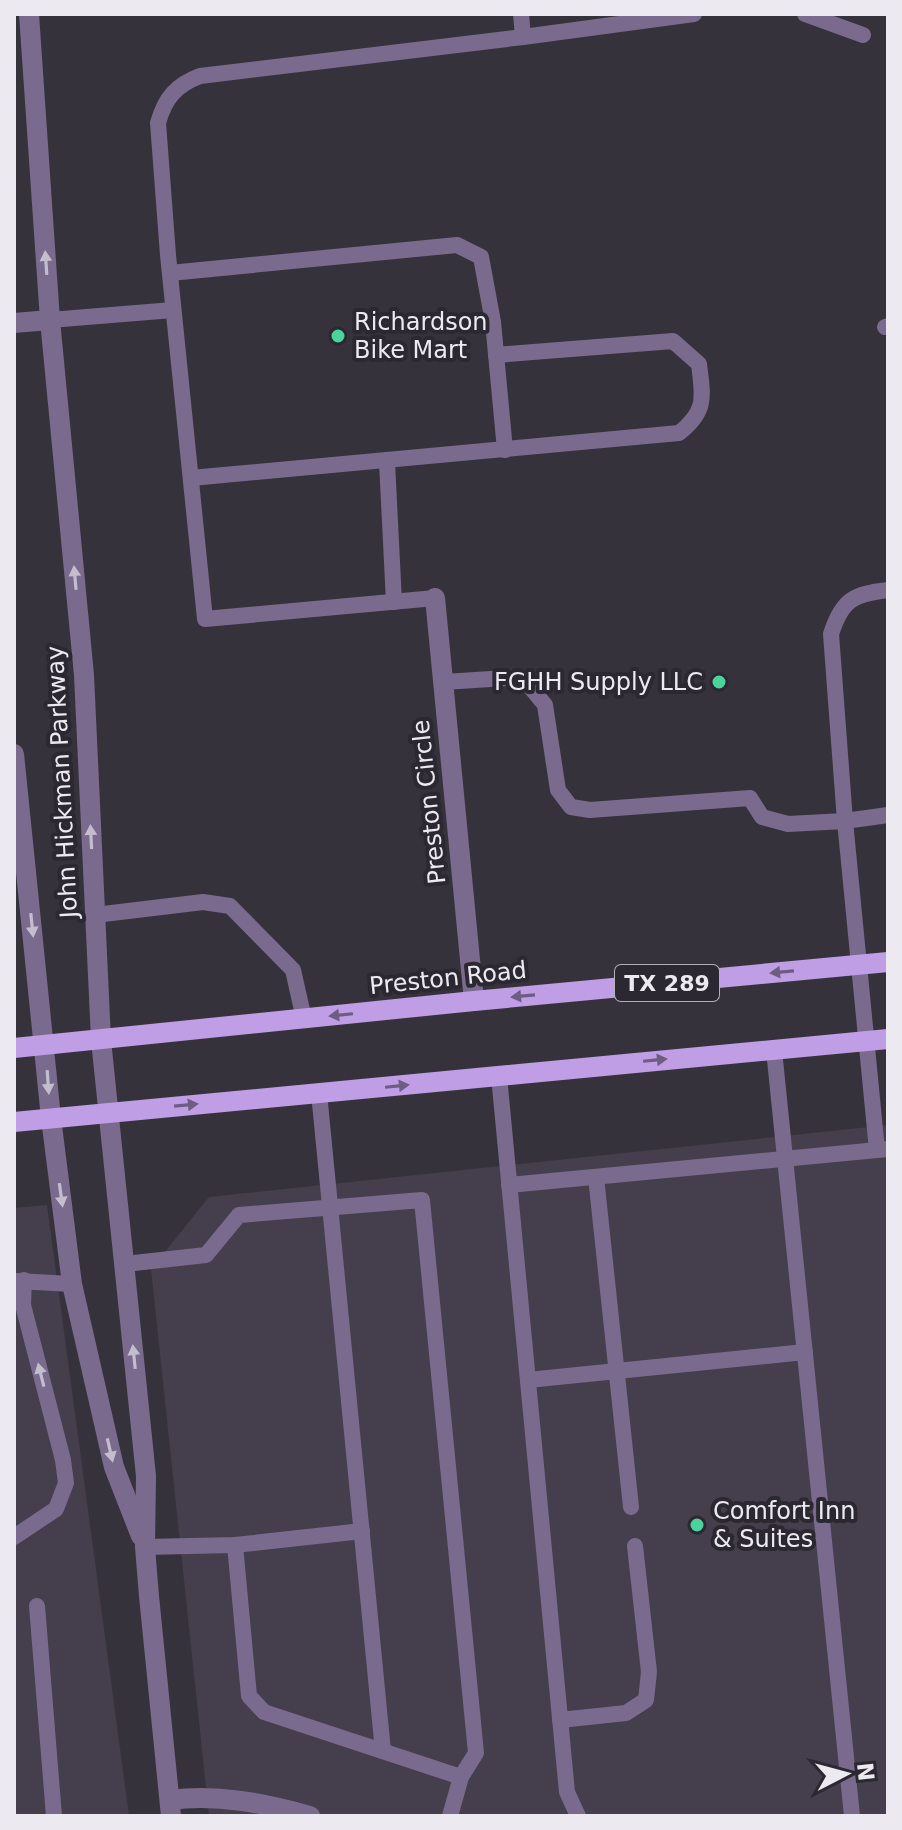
<svg xmlns="http://www.w3.org/2000/svg" width="902" height="1830" viewBox="0 0 902 1830" font-family="'DejaVu Sans',sans-serif">
  <style>
    .built { fill: #443e4d }
    .lines { fill: none; stroke-linecap: round; stroke-linejoin: round }
    .service { stroke: #7a6a8d; stroke-width: 16 }
    .minor { stroke: #7a6a8d; stroke-width: 20 }
    .tertiary { stroke: #7a6a8d; stroke-width: 20 }
    .primary { stroke: #bf9ee5; stroke-width: 20 }
    .oneway { fill: #c4bdcd }
    .oneway2 { fill: #6e5d82 }
    .poi-dot { fill: #4ad49c; stroke: #2c2831; stroke-width: 3 }
    .labels { text-anchor: middle; dominant-baseline: central; stroke-width: 8; stroke-linejoin: round; paint-order: stroke }
    .shield { fill: #2c2831; stroke: #b2b0b7; stroke-width: 2 }
    .shield-label { font-size: 22px; font-weight: bold; fill: #eceaf0 }
    .poi-label { font-size: 24px; fill: #eceaf0; stroke: #2c2831; text-anchor: start }
    .street-label { font-size: 24px; fill: #eceaf0; stroke: #2c2831 }
  </style>
  <rect width="100%" height="100%" fill="#36323c"/>
  <g class="built">
    <polygon points="888,1125 888,1816 209,1816 151,1269 209,1197"/>
    <polygon points="47,1205 106,1644 129,1816 14,1816 14,1208"/>
  </g>
  <g class="lines">
    <g class="service">
      <polyline points="805,14 863,35"/>
      <polyline points="523,37 694,14"/>
      <polyline points="170,273 457,245 481,257 493,322 505,450"/>
      <polyline points="50,320 173,310"/>
      <polyline points="885,327 888,326"/>
      <polyline points="387,462 394,602"/>
      <path d="M 191,478 L 679,433 C 707,411 703,397 699,364 L 673,341 L 496,355"/>
      <path d="M 435,598 L 205,619 L 168,255 L 158,123 C 165,98 176,85 200,76 L 523,37 L 521,14"/>
      <path d="M 444,682 L 522,677 L 545,705 L 558,790 L 571,807 L 590,810 L 750,798 L 762,817 L 788,824 L 845,821 L 831,634 C 842,600 853,594 888,590"/>
      <polyline points="95,915 203,902 230,906 293,970 304,1019"/>
      <polyline points="774,1050 852,1816"/>
      <polyline points="499,1076 567,1792 578,1816"/>
      <polyline points="319,1093 383,1751"/>
      <polyline points="877,1150 845,821 888,815"/>
      <polyline points="596,1177 631,1507"/>
      <polyline points="509,1185 888,1149"/>
      <polyline points="125,1264 206,1255 239,1215 422,1200 476,1753 461,1777 450,1816"/>
      <polyline points="16,1281 72,1284"/>
      <polyline points="528,1380 805,1352"/>
      <polyline points="14,1537 56,1509 66,1483 63,1460 23,1305 24,1280"/>
      <polyline points="235,1545 249,1696 264,1712 461,1777"/>
      <polyline points="145,1547 235,1545 362,1531"/>
      <polyline points="37,1606 54,1816"/>
      <polyline points="560,1720 626,1713 646,1700 649,1672 635,1546"/>
    </g>
    <g class="minor">
      <polyline points="435,598 474,1001"/>
      <path d="M 170,1800 C 218,1794 264,1803 310,1816"/>
    </g>
    <g class="tertiary">
      <polyline points="29,14 50,320 84,675 101,1040 146,1476 145,1547 149,1596 171,1816"/>
      <polyline points="14,323 50,320"/>
      <polyline points="14,754 51,1118 72,1284 114,1467 141,1536"/>
    </g>
    <g class="primary">
      <polyline points="14,1048 474,1001 888,962"/>
      <polyline points="14,1122 888,1039"/>
    </g>
  </g>
  <defs><path id="oneway-solid" d="M-6-.8H1V-3.2L6.5 0L1 3.2V.8H-6Z" transform="scale(2)"/></defs>
  <g class="oneway">
    <use href="#oneway-solid" transform="translate(46 263) rotate(-94)"/>
    <use href="#oneway-solid" transform="translate(75 578) rotate(-95)"/>
    <use href="#oneway-solid" transform="translate(91 837) rotate(-93)"/>
    <use href="#oneway-solid" transform="translate(32 925) rotate(84)"/>
    <use href="#oneway-solid" transform="translate(48 1082) rotate(86)"/>
    <use href="#oneway-solid" transform="translate(61 1195) rotate(82)"/>
    <use href="#oneway-solid" transform="translate(134 1357) rotate(-96)"/>
    <use href="#oneway-solid" transform="translate(41 1375) rotate(-104)"/>
    <use href="#oneway-solid" transform="translate(110 1450) rotate(77)"/>
  </g>
  <g class="oneway2">
    <use href="#oneway-solid" transform="translate(782 972) rotate(175)"/>
    <use href="#oneway-solid" transform="translate(523 996) rotate(175)"/>
    <use href="#oneway-solid" transform="translate(341 1015) rotate(174)"/>
    <use href="#oneway-solid" transform="translate(655 1060) rotate(-6)"/>
    <use href="#oneway-solid" transform="translate(397 1086) rotate(-6)"/>
    <use href="#oneway-solid" transform="translate(186 1105) rotate(-5)"/>
  </g>
  <g class="poi-dot">
    <circle cx="338" cy="336" r="8"/>
    <circle cx="719" cy="682" r="8"/>
    <circle cx="697" cy="1525" r="8"/>
  </g>
  <g class="labels">
    <rect class="shield" x="615" y="965" width="104" height="36" rx="6"/>
    <g class="shield-label">
      <text x="667" y="983">TX 289</text>
    </g>
    <g class="poi-label">
      <text x="354" y="322">Richardson<tspan x="354" dy="28">Bike Mart</tspan></text>
      <text x="703" y="682" text-anchor="end">FGHH Supply LLC</text>
      <text x="713" y="1511">Comfort Inn<tspan x="713" dy="28">&amp; Suites</tspan></text>
    </g>
    <g class="street-label">
      <text transform="translate(62 782) rotate(-93)">John Hickman Parkway</text>
      <text transform="translate(429 802) rotate(-96)">Preston Circle</text>
      <text transform="translate(448 978) rotate(-6)">Preston Road</text>
    </g>
  </g>
  <rect width="902" height="1830" fill="none" stroke="#eceaf0" stroke-width="32"/>
  <g transform="translate(846 1774) rotate(84)" stroke="#2c2831" stroke-width="6" paint-order="stroke">
  <path d="M0-6L14 30L0 20L-14 30Z" fill="#eceaf0"/>
  <text y="-12" font-size="22" font-weight="bold" text-anchor="middle" fill="#eceaf0">N</text>
  </g>
</svg>
